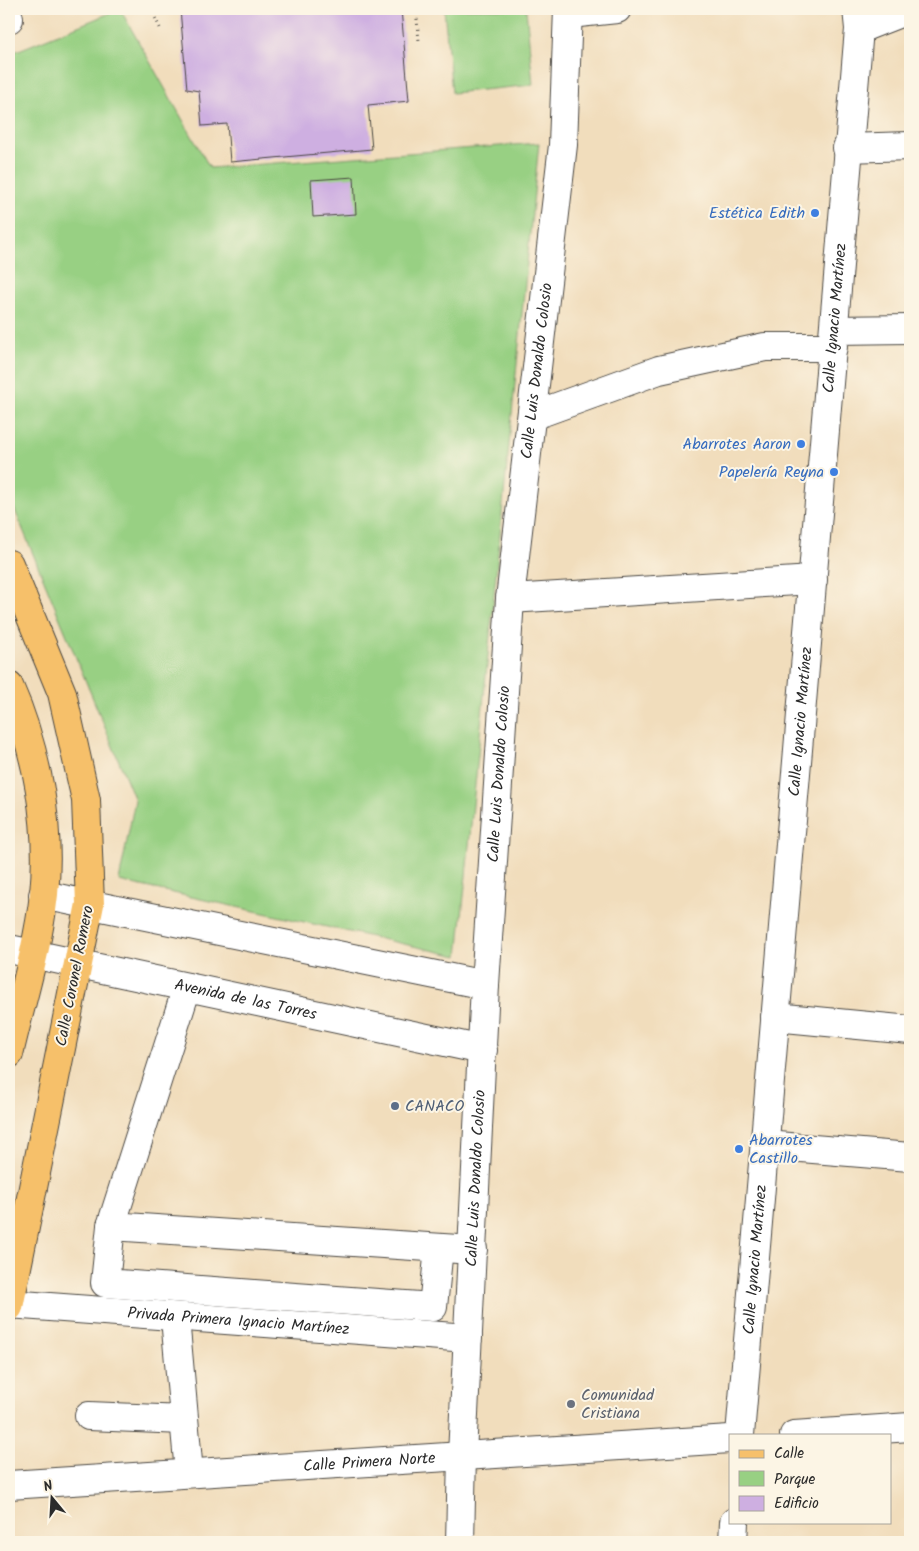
<svg xmlns="http://www.w3.org/2000/svg" width="919" height="1551" viewBox="0 0 919 1551" font-family="Kalam,sans-serif">
  <style>
    .green { fill: #98d083; stroke: #627e57 }
    .building { fill: #ceafe1 }
    .lines { fill: none; stroke-linecap: round; stroke-linejoin: round }
    .minor-casing { stroke: #494641; stroke-width: 30 }
    .major-casing { stroke: #494641; stroke-width: 30 }
    .path { stroke: #494641; stroke-width: 3; stroke-dasharray: 1 4; stroke-linecap: butt }
    .minor { stroke: #fff; stroke-width: 28 }
    .major { stroke: #f6c06b; stroke-width: 28 }
    .shop-dot { fill: #3f7fe0; stroke: #fcf5e5; stroke-width: 2 }
    .service-dot { fill: #5c6f8a; stroke: #fcf5e5; stroke-width: 2 }
    .worship-dot { fill: #6b7280; stroke: #fcf5e5; stroke-width: 2 }
    .labels { text-anchor: middle; dominant-baseline: central; stroke-width: 4; stroke-linejoin: round; paint-order: stroke }
    .shop-label { font-size: 16px; fill: #366cbe; stroke: #fcf5e5; text-anchor: end }
    .street-label { font-size: 16px; fill: #2b2b2b; stroke: #fcf5e5 }
    .service-label { font-size: 16px; fill: #4e5e75; stroke: #fcf5e5; text-anchor: start }
    .worship-label { font-size: 16px; fill: #5b616d; stroke: #fcf5e5; text-anchor: start }
  </style>
  <rect width="100%" height="100%" fill="#fcf5e5"/>
  <filter id="ink" filterUnits="userSpaceOnUse"><feTurbulence type="fractalNoise" baseFrequency=".02" numOctaves="2"/><feDisplacementMap in="SourceGraphic" scale="10" xChannelSelector="R" yChannelSelector="G"/><feConvolveMatrix kernelMatrix="1 2 1 2 8 2 1 2 1" color-interpolation-filters="sRGB"/></filter>
  <filter id="wash" filterUnits="userSpaceOnUse"><feTurbulence type="fractalNoise" baseFrequency=".0096" numOctaves="4" result="noise"/><feDisplacementMap in="SourceGraphic" scale="20" xChannelSelector="R" yChannelSelector="G"/><feGaussianBlur stdDeviation="1.12" result="paint"/><feColorMatrix in="noise" values="0 0 0 0 0 0 0 0 0 0 0 0 0 0 0 0 0 1.4 0 .05"/><feComposite in="paint" operator="in"/></filter>
  <g filter="url(#wash)">
    <rect width="100%" height="100%" fill="#f1ddbc"/>
    <g class="green">
      <polygon points="120,9 210,168 539,143 458,956 119,881 135,800 9,496 9,54"/>
      <polygon points="444,9 526,9 533,85 452,93"/>
    </g>
    <g id="blocks">
      <g class="building">
        <polygon points="180,9 401,9 409,101 368,105 372,149 230,162 227,124 202,126 199,91 187,89"/>
        <polygon points="354,177 356,214 313,217 311,180"/>
      </g>
    </g>
  </g>
  <g filter="url(#ink)">
    <use href="#blocks" fill-opacity="0" stroke="#494641" stroke-width="1"/>
    <g class="lines">
      <defs>
        <g id="minor">
          <polyline points="569,14 617,9"/>
          <polyline points="9,18 9,19"/>
          <polyline points="859,29 910,9"/>
          <polyline points="847,148 910,146"/>
          <polyline points="834,330 910,329"/>
          <polyline points="532,416 659,370 765,347 833,347"/>
          <polyline points="510,599 813,580"/>
          <polyline points="43,895 485,985"/>
          <path id="s1" d="M 9,949 L 483,1050"/>
          <polyline points="187,987 111,1226 473,1250"/>
          <polyline points="775,1017 910,1030"/>
          <polyline points="765,1145 910,1157"/>
          <polyline points="111,1226 105,1283 433,1307 439,1248"/>
          <path id="s2" d="M 9,1304 L 468,1338"/>
          <polyline points="176,1329 189,1473"/>
          <polyline points="89,1416 183,1420"/>
          <path id="s3" d="M 740,1435 L 859,29 L 857,9"/>
          <polyline points="794,1435 910,1427"/>
          <path id="s4" d="M 9,1485 L 730,1439"/>
          <path id="s5" d="M 460,1542 L 462,1455 L 485,985 L 510,599 L 563,145 L 568,9"/>
          <polyline points="733,1542 734,1522"/>
        </g>
        <g id="major">
          <polyline points="9,564 62,693 86,800 90,904 9,1307"/>
          <path d="M 9,686 C 37,749 51,826 44,894 C 38,948 21,1002 9,1054"/>
        </g>
      </defs>
      <use href="#minor" class="minor-casing"/>
      <use href="#major" class="major-casing"/>
      <g class="path">
        <polyline points="151,9 161,30"/>
        <polyline points="416,9 419,41"/>
      </g>
      <use href="#minor" class="minor"/>
      <use href="#major" class="major"/>
    </g>
  </g>
  <g class="shop-dot">
    <circle cx="815" cy="213" r="5"/>
    <circle cx="801" cy="444" r="5"/>
    <circle cx="834" cy="472" r="5"/>
    <circle cx="739" cy="1149" r="5"/>
  </g>
  <circle class="service-dot" cx="395" cy="1106" r="5"/>
  <circle class="worship-dot" cx="571" cy="1404" r="5"/>
  <g class="labels">
    <g class="shop-label">
      <text x="805" y="213">Estética Edith</text>
      <text x="791" y="444">Abarrotes Aaron</text>
      <text x="824" y="472">Papelería Reyna</text>
      <text x="749" y="1140" text-anchor="start">Abarrotes<tspan x="749" dy="18">Castillo</tspan></text>
    </g>
    <g class="street-label">
      <text stroke="none"><textPath href="#s3" startOffset="1121">Calle Ignacio Martínez</textPath></text>
      <text stroke="none"><textPath href="#s5" startOffset="1174">Calle Luis Donaldo Colosio</textPath></text>
      <text stroke="none"><textPath href="#s3" startOffset="716">Calle Ignacio Martínez</textPath></text>
      <text stroke="none"><textPath href="#s5" startOffset="769">Calle Luis Donaldo Colosio</textPath></text>
      <text transform="translate(75 976) rotate(-79)">Calle Coronel Romero</text>
      <text stroke="none"><textPath href="#s1" startOffset="242">Avenida de las Torres</textPath></text>
      <text stroke="none"><textPath href="#s5" startOffset="364">Calle Luis Donaldo Colosio</textPath></text>
      <text stroke="none"><textPath href="#s3" startOffset="176">Calle Ignacio Martínez</textPath></text>
      <text stroke="none"><textPath href="#s2" startOffset="230">Privada Primera Ignacio Martínez</textPath></text>
      <text stroke="none"><textPath href="#s4" startOffset="361">Calle Primera Norte</textPath></text>
    </g>
    <g class="service-label">
      <text x="405" y="1106">CANACO</text>
    </g>
    <g class="worship-label">
      <text x="581" y="1395">Comunidad<tspan x="581" dy="18">Cristiana</tspan></text>
    </g>
  </g>
  <rect width="919" height="1551" fill="none" stroke="#fcf5e5" stroke-width="30"/>
  <rect x="729" y="1434" width="162" height="90" fill="#fcf5e5" stroke="#a8a49b"/>
  <rect x="739" y="1450" width="25" height="8" fill="#f6c06b" stroke="#a8a49b"/>
  <text x="774" y="1458" font-size="15" fill="#2b2b2b">Calle</text>
  <rect x="739" y="1471" width="25" height="15" fill="#98d083" stroke="#a8a49b"/>
  <text x="774" y="1484" font-size="15" fill="#2b2b2b">Parque</text>
  <rect x="739" y="1496" width="25" height="15" fill="#ceafe1" stroke="#a8a49b"/>
  <text x="774" y="1508" font-size="15" fill="#2b2b2b">Edificio</text>
  <g transform="translate(52 1498) rotate(342)" stroke="#fcf5e5" stroke-width="4" paint-order="stroke">
  <path d="M0-4L9 19L0 12L-9 19Z" fill="#2b2b2b"/>
  <text y="-8" font-size="14" font-weight="bold" text-anchor="middle" fill="#2b2b2b">N</text>
  </g>
</svg>
